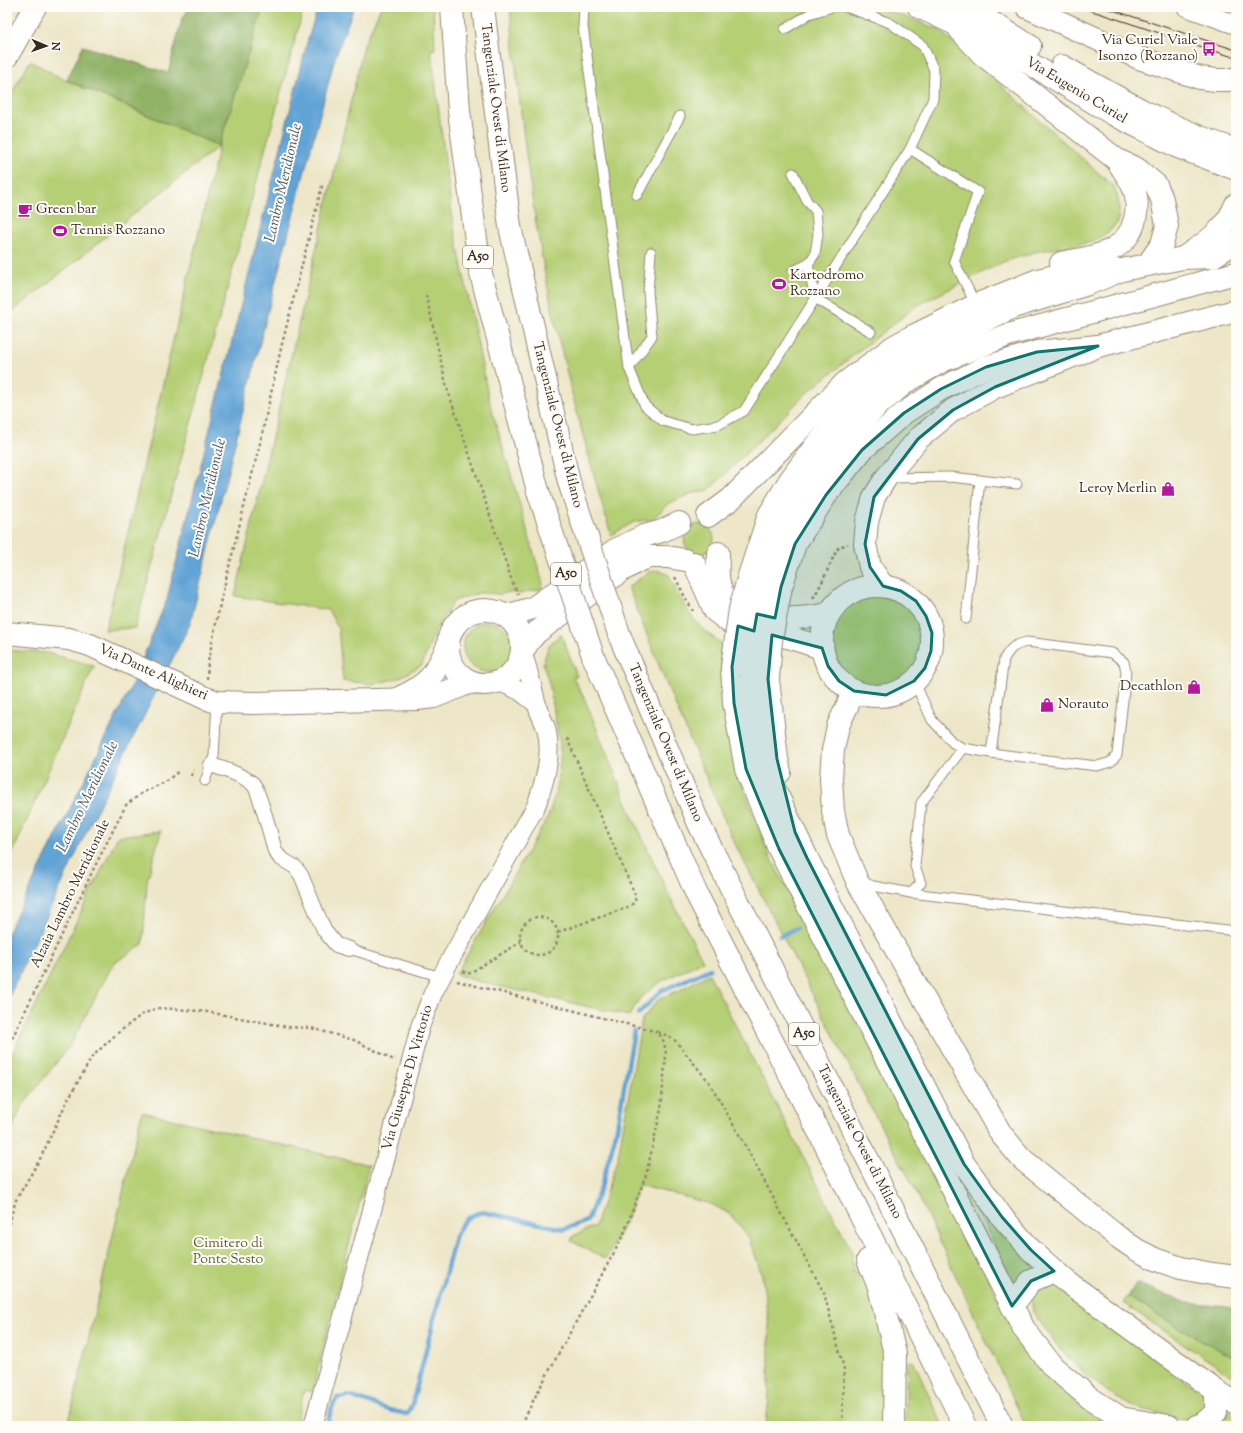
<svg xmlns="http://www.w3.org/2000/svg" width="1243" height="1433" viewBox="0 0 1243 1433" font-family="'Sorts Mill Goudy',serif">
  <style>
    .green { fill: #b5cf74; stroke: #787c49 }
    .forest { fill: #90b266; stroke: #666e42 }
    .water { fill: #60a3d5; stroke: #4e667a }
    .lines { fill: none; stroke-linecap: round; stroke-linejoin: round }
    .stream { stroke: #60a3d5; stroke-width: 4.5 }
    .service-casing { stroke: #948873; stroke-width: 11 }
    .pedestrian-casing { stroke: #948873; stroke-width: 16 }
    .minor-casing { stroke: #948873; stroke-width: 20 }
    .tertiary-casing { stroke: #948873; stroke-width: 24 }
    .secondary-casing { stroke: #948873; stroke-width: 24 }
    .motorway-casing { stroke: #948873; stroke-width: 24 }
    .path { stroke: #948873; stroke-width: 2.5; stroke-dasharray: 3 3; stroke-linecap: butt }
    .service { stroke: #fff; stroke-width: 9 }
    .pedestrian { stroke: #fff; stroke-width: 14 }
    .minor { stroke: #fff; stroke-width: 18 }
    .tertiary { stroke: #fff; stroke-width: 22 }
    .secondary { stroke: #fff; stroke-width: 22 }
    .motorway { stroke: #fff; stroke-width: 22 }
    .tram { stroke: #3b2a1e; stroke-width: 1 }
    .motorway-bridge-casing { stroke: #948873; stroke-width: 24; stroke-linecap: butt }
    .motorway-bridge { stroke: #fff; stroke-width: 22 }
    .marked { fill: #0f766e; fill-opacity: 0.2; stroke: #0f766e; stroke-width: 3; stroke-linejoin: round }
    .labels { text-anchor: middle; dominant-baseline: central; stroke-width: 4; stroke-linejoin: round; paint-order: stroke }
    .shield { fill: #fdfcf7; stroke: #75695f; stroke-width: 1 }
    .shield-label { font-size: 13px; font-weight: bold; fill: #3b2a1e }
    .poi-label { font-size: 14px; fill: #3b2a1e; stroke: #fdfcf7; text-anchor: start }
    .street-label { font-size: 14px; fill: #3b2a1e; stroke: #fdfcf7 }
    .park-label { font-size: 14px; fill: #605c38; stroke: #fdfcf7 }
    .water-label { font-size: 15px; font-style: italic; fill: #4a5a67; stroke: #fdfcf7 }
  </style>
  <rect width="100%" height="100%" fill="#fdfcf7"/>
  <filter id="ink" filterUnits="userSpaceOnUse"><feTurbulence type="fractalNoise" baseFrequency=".025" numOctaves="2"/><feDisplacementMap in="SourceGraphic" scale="8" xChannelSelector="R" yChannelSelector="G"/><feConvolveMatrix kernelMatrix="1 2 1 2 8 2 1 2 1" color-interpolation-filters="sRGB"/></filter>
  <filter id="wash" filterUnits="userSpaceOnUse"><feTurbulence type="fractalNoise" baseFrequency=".012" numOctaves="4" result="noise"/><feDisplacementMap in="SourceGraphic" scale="16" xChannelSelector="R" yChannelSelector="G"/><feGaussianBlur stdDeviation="0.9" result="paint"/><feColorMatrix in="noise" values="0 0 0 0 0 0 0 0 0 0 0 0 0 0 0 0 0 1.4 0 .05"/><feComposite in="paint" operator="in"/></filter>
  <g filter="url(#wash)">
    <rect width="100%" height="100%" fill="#ede6c8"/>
    <g class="green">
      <polygon points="263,7 304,7 135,628 105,630 219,146 7,316 7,101 30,61 63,79 219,146"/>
      <polygon points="381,7 433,7 435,49 431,50 453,222 489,400 543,584 541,589 520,594 510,592 502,594 479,593 454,601 436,629 422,665 399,678 373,684 343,681 338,628 328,610 235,596 364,45"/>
      <path d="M 510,7 L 877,7 L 938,29 L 1114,187 L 1118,198 L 1119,214 L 1117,223 L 1110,231 L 1092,242 L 1035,252 L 1003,262 L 918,305 L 866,345 L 808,392 L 709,490 L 690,494 L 668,504 L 653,519 L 634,522 L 611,535 C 582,435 554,333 537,229 C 525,156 517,81 510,7 Z"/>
      <circle cx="699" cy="539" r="15"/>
      <path d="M 658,570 L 669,575 C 684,606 693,627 725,645 L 738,773 L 768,853 L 822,954 L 972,1243 L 1023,1351 L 1064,1393 L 1105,1424 L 1110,1426 L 1026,1426 L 915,1189 L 871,1108 L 733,840 L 666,683 L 628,587 L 649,572 Z"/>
      <circle cx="877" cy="641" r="45"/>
      <circle cx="488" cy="647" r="25"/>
      <polygon points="561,634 577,676 573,677 585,700 630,811 669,895 703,961 662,981 640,998 629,1016 476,981 456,974 548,817 557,789 560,761 560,745 549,683 543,663 549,645"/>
      <polygon points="7,650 48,653 94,666 7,866"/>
      <polygon points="161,831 147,881 143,944 113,964 71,1044 22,1106 7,1140 7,1064 118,836"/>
      <polygon points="709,974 852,1252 853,1273 863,1268 885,1341 886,1426 766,1426 769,1396 769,1326 762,1275 749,1238 730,1214 711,1204 639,1185 624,1225 606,1259 571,1241 573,1236 595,1226 618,1157 642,1019 660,998 680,990"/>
      <polygon points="142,1112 369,1165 312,1392 304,1390 296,1426 68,1426"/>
      <polygon points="951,1160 1039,1272 1017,1288"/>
      <polygon points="1054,1285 1203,1393 1209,1404 1197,1422 1179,1419 1131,1406 1112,1395 1084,1374 1056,1344 1033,1312 1031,1299 1038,1290"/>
      <polygon points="1128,1297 1178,1327 1236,1359 1236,1379 1123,1303"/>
      <polygon points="910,1361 914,1362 943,1426 905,1426 907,1363"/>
      <polygon points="1229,1410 1236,1415 1236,1426 1219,1426"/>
    </g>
    <g class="forest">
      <polygon points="190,7 263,7 219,146 67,80 83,46 168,73 182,19"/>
      <polygon points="1136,1283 1188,1303 1236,1308 1236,1359 1178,1327 1128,1297"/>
    </g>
    <polygon class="water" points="318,7 354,7 335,58 272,295 190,624 92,820 7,1001 7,934 132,685 167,599 308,39"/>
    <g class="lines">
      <g class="stream">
        <polyline points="780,936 797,928"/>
        <polyline points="638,1014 661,991 710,969"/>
        <path d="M 327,1426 L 332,1407 L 337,1398 L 350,1396 L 389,1410 L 407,1414 L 412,1405 L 455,1237 C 462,1222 466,1216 482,1212 L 564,1229 L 587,1221 L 601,1187 L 616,1133 L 634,1031"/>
      </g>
    </g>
  </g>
  <g filter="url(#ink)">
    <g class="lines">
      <defs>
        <g id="service">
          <polyline points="584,7 583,26 629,368 645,406 663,421 692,429 718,425 744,411 910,149 933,99 934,70 923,46 890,23 846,7"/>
          <polyline points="785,29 809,14 832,7"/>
          <polyline points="910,149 978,192 954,261 976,305"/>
          <polyline points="793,173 807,201 816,211 818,234 815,254 808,264 793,271"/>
          <polyline points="637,195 680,116"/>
          <polyline points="808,264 815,298 871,332"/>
          <polyline points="629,368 652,336 648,292 651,252"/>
          <polyline points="889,478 950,477 1017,484"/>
          <polyline points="966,619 980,480"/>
          <path d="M 914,681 L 932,720 L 953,743 L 963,748 L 991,753 L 1097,766 L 1111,762 L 1117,755 L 1126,672 L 1124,662 L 1112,653 L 1027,642 C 1014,645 1011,647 1004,659 L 991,753"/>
          <polyline points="205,781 214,756 217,702"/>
          <polyline points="861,881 873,886 911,893 1236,931"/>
          <polyline points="911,893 921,883 915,866 921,803 963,748"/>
          <polyline points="349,949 441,977"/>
        </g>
        <path id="pedestrian" d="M 211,765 C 224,769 243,775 253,784 C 259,790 272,840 275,851 L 280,858 L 295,867 L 301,875 L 324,930 L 336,945 L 349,949"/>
        <g id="minor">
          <polyline points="1186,7 1236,25"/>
          <polyline points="500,682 520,691 537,704"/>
          <path d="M 313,1426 L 371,1214 L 420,1027 L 433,993 L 448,964 L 536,806 C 545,781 553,754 546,728 C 543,719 538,711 536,702 C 532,685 528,668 522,652"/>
        </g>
        <g id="tertiary">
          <polyline points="708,516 731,499 846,382 893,347 913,336"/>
          <path d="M 718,553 C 718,565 716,578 721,590 C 724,599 733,604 741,608 C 771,623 797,619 829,614"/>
          <polyline points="694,563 715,611 732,624 760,633 788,637 822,648"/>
          <polyline points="883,586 870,567 865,544 867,522 874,497 886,478 918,439 953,410 995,387 1098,346 1236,311"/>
          <circle cx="877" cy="641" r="55"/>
          <circle cx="485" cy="647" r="37"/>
          <polyline points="505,615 516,613 533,608 615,550 644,536 662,531 679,523"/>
          <polyline points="7,633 69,639 90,645 205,698 217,702 254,703 417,699 434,697 471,682"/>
          <polyline points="522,652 529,641 537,632 621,571 640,560 649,557 667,557 685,560"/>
          <polyline points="854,691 838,726 833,750 831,778 833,811 838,835 857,881 1001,1134 1022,1159 1118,1237 1137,1250 1157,1260 1181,1268 1212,1274 1236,1277"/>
          <path d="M 401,697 C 429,684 435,674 448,646"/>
        </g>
        <g id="secondary">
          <polyline points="919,7 998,44 1113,114 1178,147 1236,169"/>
          <polyline points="963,7 983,17 1030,46"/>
          <polyline points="1027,7 1139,58 1200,78 1216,80 1229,80 1236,78"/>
          <polyline points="960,30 982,54 1117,160 1137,169 1156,185 1162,199 1167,226 1162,244 1148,264"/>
          <polyline points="7,56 35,7"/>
          <path d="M 1062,66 C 1119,99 1174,130 1236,150"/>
          <path d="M 1183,258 C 1206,242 1225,232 1236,204"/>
          <path d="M 1061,263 C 1090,257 1127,255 1135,219 C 1137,210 1138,201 1135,192 C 1132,181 1123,171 1117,160"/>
          <polyline points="913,336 976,305 1038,280 1051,277 1122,270 1183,258 1212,257 1236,242"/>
        </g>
        <g id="motorway">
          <polyline points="452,7 459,111 480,270 538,491"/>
          <polyline points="483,7 510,227 569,482"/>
          <polyline points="748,579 769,515 790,480 815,446 865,389 899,366 952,336 1013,307 1088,284 1122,270"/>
          <polyline points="762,585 772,553 797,503 828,459 877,406 906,382 942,361 1008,335 1236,273"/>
          <polyline points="781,587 795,544 826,495 862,450 904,413 941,389 986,367 1037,352 1098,346"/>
          <polyline points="620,637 699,824 1002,1426"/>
          <polyline points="593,656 697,895 821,1136 965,1426"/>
          <polyline points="732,667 734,703 746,769 779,849 1024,1329 1053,1367 1090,1398 1121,1418 1141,1426"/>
          <polyline points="751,676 757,736 772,784 807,858 964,1164 1002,1217 1031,1250 1066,1281 1216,1391 1236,1403"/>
          <polyline points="768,679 777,759 780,772"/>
          <polyline points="868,1260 879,1287 895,1354 894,1426"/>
          <polyline points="1012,1306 1031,1281 1054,1271"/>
          <polyline points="1126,1419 1169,1426"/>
          <polyline points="1197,1426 1203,1424 1216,1412 1216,1391"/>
        </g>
      </defs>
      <use href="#service" class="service-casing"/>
      <use href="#pedestrian" class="pedestrian-casing"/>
      <use href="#minor" class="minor-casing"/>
      <use href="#tertiary" class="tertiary-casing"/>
      <use href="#secondary" class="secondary-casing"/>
      <use href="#motorway" class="motorway-casing"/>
      <g class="path">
        <polyline points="426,295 447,388 513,584 518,594"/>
        <polyline points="675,577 684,595 693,611"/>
        <path d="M 813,598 C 824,582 829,563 839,547 L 848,544"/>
        <polyline points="207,679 208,662 221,599 260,443 282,344 323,182"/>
        <polyline points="191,776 194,770"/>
        <circle cx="539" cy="936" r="19"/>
        <polyline points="558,932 626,908 634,903 636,897 566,736"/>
        <polyline points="463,971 468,974 521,942"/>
        <polyline points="457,981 658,1032 664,1042 666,1054 661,1109 646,1175 623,1236 537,1393 521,1426"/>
        <polyline points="658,1032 673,1038 709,1082 744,1143 824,1293 844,1369 842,1426"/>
        <polyline points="7,1049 95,866 126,805 142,793 165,782 179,771"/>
        <polyline points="7,1230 16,1200 40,1159 67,1101 92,1057 113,1037 141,1015 157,1008 177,1009 208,1012 288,1027 311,1028 354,1040 392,1059 396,1059"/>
      </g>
      <use href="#service" class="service"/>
      <use href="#pedestrian" class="pedestrian"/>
      <use href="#minor" class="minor"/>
      <use href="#tertiary" class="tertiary"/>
      <use href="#secondary" class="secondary"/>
      <use href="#motorway" class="motorway"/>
      <g class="tram">
        <polyline points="1080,7 1236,58"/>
        <polyline points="1103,7 1236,50"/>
      </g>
      <defs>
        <g id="motorway-bridge">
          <polyline points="569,482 620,637"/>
          <polyline points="538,491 593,656"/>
          <polyline points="732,667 740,609 748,579"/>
          <polyline points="751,676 753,636 762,585"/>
          <polyline points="768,679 771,640 781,587"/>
        </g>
      </defs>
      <use href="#motorway-bridge" class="motorway-bridge-casing"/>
      <use href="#motorway-bridge" class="motorway-bridge"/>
    </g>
  </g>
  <path class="marked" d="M 1098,346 L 995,387 L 953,410 L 918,439 L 874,497 L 865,544 L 870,567 L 883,586 L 901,591 L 916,601 L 926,616 L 932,633 L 931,651 L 925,668 L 914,681 L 886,695 L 854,691 L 839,681 L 828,666 L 822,648 L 772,635 L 768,679 L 777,759 L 795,832 L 807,858 L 964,1164 L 1002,1217 L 1031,1250 L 1054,1271 L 1031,1281 L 1012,1306 L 779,849 L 746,769 L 734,703 L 732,667 L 738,626 L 754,631 L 757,614 L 775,618 L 781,587 L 795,544 L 826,495 L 862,450 L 904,413 L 941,389 L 986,367 L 1037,352 Z"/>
  <defs>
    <symbol id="bus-bare" viewBox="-9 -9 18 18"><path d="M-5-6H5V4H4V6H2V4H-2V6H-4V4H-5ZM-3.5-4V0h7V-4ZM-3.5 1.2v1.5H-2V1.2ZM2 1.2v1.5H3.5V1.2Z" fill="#b5179e" stroke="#fdfcf7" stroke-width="2.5" paint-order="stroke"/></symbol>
    <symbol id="cafe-bare" viewBox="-9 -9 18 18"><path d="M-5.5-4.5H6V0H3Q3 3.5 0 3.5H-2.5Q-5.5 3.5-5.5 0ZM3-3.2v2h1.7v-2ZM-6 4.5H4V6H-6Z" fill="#b5179e" stroke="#fdfcf7" stroke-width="2.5" paint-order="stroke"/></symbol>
    <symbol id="stadium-bare" viewBox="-9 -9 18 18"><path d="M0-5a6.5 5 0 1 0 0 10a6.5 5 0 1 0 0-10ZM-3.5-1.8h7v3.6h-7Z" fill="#b5179e" stroke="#fdfcf7" stroke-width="2.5" paint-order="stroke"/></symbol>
    <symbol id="shop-bare" viewBox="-9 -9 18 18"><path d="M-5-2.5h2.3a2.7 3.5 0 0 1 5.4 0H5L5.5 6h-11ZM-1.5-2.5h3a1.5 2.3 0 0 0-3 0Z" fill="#b5179e" stroke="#fdfcf7" stroke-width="2.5" paint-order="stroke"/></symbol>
  </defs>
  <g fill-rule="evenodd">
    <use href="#bus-bare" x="1199" y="39" width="20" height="20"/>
    <use href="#cafe-bare" x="15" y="200" width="20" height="20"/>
    <use href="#stadium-bare" x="50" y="221" width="20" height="20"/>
    <use href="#stadium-bare" x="769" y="274" width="20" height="20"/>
    <use href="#shop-bare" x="1158" y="479" width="20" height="20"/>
    <use href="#shop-bare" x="1184" y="677" width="20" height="20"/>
    <use href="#shop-bare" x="1037" y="695" width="20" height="20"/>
  </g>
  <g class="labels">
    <g class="shield">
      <rect x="463" y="246" width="30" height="22" rx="3"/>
      <rect x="551" y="563" width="30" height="22" rx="3"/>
      <rect x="789" y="1023" width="30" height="22" rx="3"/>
    </g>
    <g class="shield-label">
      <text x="478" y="257">A50</text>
      <text x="566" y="574">A50</text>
      <text x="804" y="1034">A50</text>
    </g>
    <g class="poi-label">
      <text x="1198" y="41" text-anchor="end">Via Curiel Viale<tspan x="1198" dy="16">Isonzo (Rozzano)</tspan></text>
      <text x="36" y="210">Green bar</text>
      <text x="71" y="231">Tennis Rozzano</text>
      <text x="790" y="276">Kartodromo<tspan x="790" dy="16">Rozzano</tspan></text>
      <text x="1157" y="489" text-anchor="end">Leroy Merlin</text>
      <text x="1183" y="687" text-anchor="end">Decathlon</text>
      <text x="1058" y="705">Norauto</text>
    </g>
    <g class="street-label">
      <text transform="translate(1076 91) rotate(31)">Via Eugenio Curiel</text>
      <text transform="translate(495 108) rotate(83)">Tangenziale Ovest di Milano</text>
      <text transform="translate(557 425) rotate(76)">Tangenziale Ovest di Milano</text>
      <text transform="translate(153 673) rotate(24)">Via Dante Alighieri</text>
      <text transform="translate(665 743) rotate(67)">Tangenziale Ovest di Milano</text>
      <text transform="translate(71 894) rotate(-64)">Alzaia Lambro Meridionale</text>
      <text transform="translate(408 1078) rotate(-74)">Via Giuseppe Di Vittorio</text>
      <text transform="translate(859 1142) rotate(63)">Tangenziale Ovest di Milano</text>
    </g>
    <g class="park-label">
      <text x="228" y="1244">Cimitero di<tspan x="228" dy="16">Ponte Sesto</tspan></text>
    </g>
    <g class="water-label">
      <text transform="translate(284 183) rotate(-77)">Lambro Meridionale</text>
      <text transform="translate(208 498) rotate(-77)">Lambro Meridionale</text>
      <text transform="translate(88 797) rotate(-64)">Lambro Meridionale</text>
    </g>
  </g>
  <rect width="1243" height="1433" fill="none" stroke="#fdfcf7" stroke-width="24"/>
  <g transform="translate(46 46) rotate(92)" stroke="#fdfcf7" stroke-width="3" paint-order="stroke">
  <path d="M0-3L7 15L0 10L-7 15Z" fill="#3b2a1e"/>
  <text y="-6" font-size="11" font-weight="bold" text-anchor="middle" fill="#3b2a1e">N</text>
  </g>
</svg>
